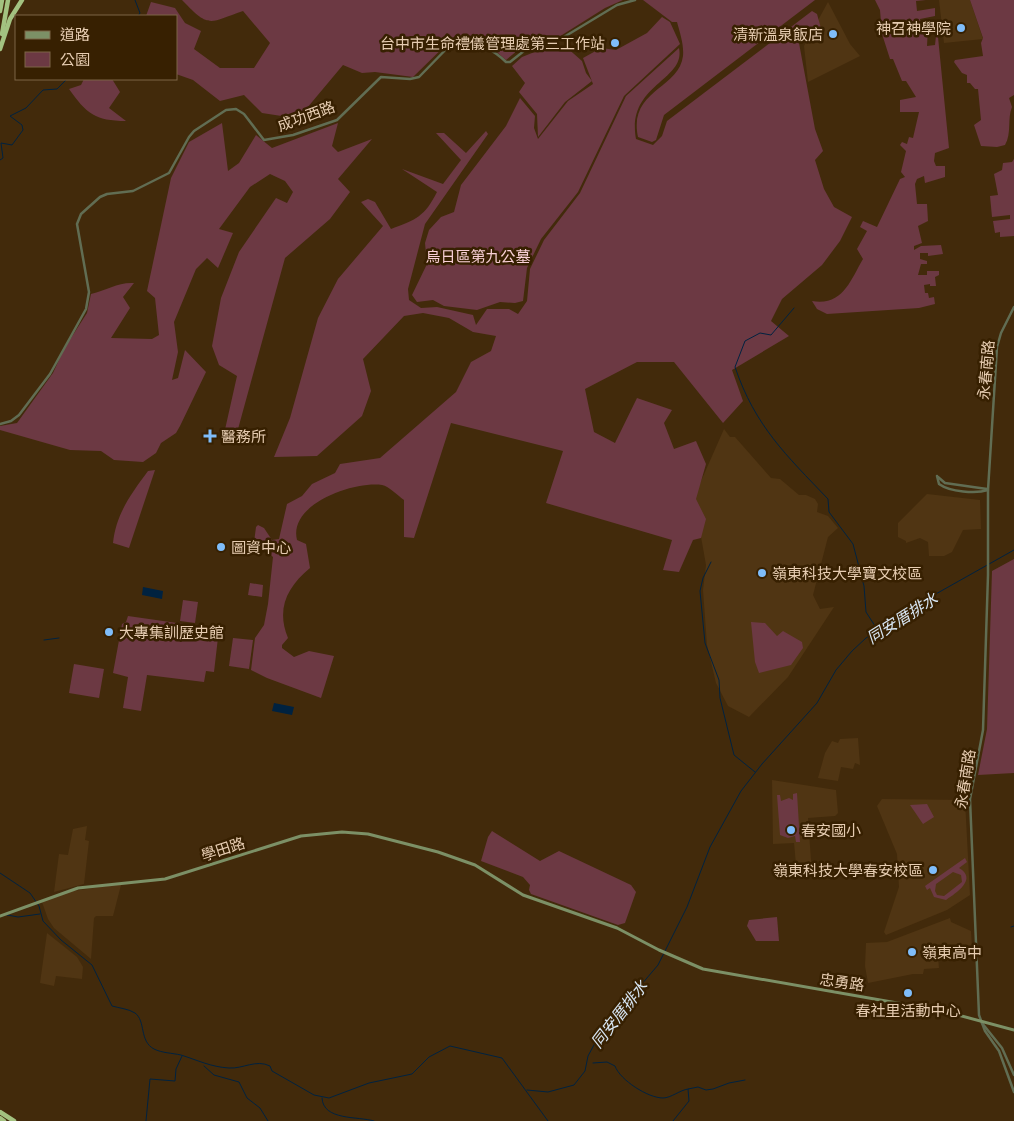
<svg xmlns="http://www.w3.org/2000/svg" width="1014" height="1121" viewBox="0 0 1014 1121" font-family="Inter,'Noto Sans TC',sans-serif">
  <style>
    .built { fill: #503513 }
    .green { fill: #6c3943; fill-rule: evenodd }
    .water { fill: #002240 }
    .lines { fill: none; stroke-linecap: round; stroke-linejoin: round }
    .stream { stroke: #002240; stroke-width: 1 }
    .tertiary { stroke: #616d53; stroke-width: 2.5 }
    .secondary { stroke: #7c9066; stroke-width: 3 }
    .motorway { stroke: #a3c280; stroke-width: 4.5 }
    .poi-dot { fill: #7fbdfa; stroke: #372001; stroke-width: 2 }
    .labels { text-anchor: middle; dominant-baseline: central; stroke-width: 5; stroke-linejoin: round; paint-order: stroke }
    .poi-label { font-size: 15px; fill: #e6ccb1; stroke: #372001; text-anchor: start }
    .street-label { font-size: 15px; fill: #e6ccb1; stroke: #372001 }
    .park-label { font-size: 15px; fill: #f9d0d6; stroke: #372001 }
    .water-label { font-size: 16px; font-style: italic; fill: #d8e6f3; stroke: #372001 }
  </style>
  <rect width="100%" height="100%" fill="#422a0b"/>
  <g class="built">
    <polygon points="939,0 970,0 983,39 944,43"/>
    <polygon points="828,2 850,44 860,56 808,82 804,46"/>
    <polygon points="724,429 730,437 735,437 771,478 780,479 799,495 806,495 815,499 818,504 817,512 828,516 838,528 828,537 813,595 820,609 834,607 788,677 749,717 728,706 716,683 707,645 703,590 706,565 694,497"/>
    <polygon points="927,494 980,500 981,529 963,530 952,552 944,556 929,556 928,542 920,538 906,543 906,541 898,537 898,523"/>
    <polygon points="858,738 860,765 855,763 853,769 841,767 838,781 818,778 825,753 832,741 838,743 840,739"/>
    <polygon points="772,780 836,790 838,813 835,816 808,818 812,874 797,875 794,843 773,844"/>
    <polygon points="882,799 965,800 970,895 947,910 886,935 884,932 899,887 897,854 877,806"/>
    <polygon points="87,826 85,840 89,841 84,884 54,892 59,854 68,855 73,829"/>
    <polygon points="115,885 121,885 113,916 96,916 94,918 91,959 54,928 48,919 42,902 66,892"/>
    <polygon points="950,918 951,922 971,931 972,948 957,949 957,955 938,957 939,968 924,969 923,974 913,974 868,983 865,966 866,943 887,942"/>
    <polygon points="47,933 77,957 83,967 82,979 56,976 54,986 40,983"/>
  </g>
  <g class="green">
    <path d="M 182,0 L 623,0 L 605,8 L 554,40 L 535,42 L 523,46 L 506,60 L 492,48 L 456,35 L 413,77 L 375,72 L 362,73 L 343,65 L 307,108 L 324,116 L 301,124 L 288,117 L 262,113 L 244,95 L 220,101 L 193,80 L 176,74 L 176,16 L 146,16 L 151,2 L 175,8 L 185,23 L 201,31 L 194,49 L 220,68 L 254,68 L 270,43 L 243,11 C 208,23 210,29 182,0 Z"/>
    <path d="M 643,0 L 815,0 L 664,115 L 656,140 L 652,142 L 638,137 C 628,90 679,89 683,56 C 684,45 680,33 677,22 L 672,22 Z"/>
    <path d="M 875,0 L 926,0 L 916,1 L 917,11 L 935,8 L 935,16 L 920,19 L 921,28 L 928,28 L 927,46 L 935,45 L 936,36 L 938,37 L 949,148 L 935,153 L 934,161 L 936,166 L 945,166 L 945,177 L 925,183 L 924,176 L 917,179 L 915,184 L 917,204 L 927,204 L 928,221 L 918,226 L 922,243 L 914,246 L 914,250 L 921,246 L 941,245 L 943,254 L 928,256 L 928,253 L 920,253 L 920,259 L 927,261 L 927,264 L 921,264 L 918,275 L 927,275 L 927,271 L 939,271 L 939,275 L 935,277 L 936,286 L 930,286 L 930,284 L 924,285 L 925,293 L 928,293 L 929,298 L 934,297 L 935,304 L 919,308 L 827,314 L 817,309 L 812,301 C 843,306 850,281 863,259 L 857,249 L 867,231 L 860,227 L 863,221 L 877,227 L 900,179 L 905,177 L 901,172 L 906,151 L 900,145 L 902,142 L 907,144 L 909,137 L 913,138 L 919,112 L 900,112 L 900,100 L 916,97 L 906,81 L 902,81 L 893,59 L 890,59 L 882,34 L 880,10 Z"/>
    <path d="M 970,0 L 1014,0 L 1014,95 L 1009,98 L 1012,107 C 1007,119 1012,133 1005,145 L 997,147 L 981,146 L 974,125 L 981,120 L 978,89 L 975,89 L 970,83 L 967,83 L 967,75 L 962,73 L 954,62 L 955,60 L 983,56 L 981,43 L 983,38 Z"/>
    <path d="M 812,11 L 817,14 L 822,32 L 799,43 L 815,129 L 823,151 L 815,160 L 824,189 L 834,207 L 852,217 L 840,241 L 822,265 L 782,299 L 771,321 L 789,336 L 732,370 L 743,401 L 723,423 L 674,362 L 637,362 L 585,389 L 594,432 L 615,443 L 637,398 L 672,410 L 664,423 L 674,449 L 696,441 L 706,464 L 696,499 L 706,519 L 701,538 L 693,540 L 679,572 L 663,570 L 672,540 L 546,503 L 563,451 L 451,423 L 414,538 L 404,537 L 404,500 C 398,496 389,486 382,485 C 354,481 288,504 297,540 L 306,544 L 310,568 C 287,587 276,609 288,638 L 282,645 L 282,648 L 294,657 L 309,651 L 334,656 L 321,698 L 267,678 L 251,670 L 255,638 L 264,625 L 268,604 L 273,557 L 268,552 L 253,550 L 256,527 L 258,525 L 264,528 L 272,540 L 279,539 L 287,504 L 302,496 L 312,484 L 335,473 L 340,464 L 380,458 L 456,392 L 471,362 L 491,351 L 496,336 L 473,332 L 449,318 L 423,313 L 404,316 L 363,359 L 371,391 L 362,416 L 317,456 L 274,457 L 290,418 L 318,318 L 338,279 L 383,226 L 361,202 L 368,199 L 375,202 L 391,229 C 416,220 425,216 437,192 L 402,169 L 443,184 L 461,160 L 436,133 L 444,133 L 466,153 L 486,131 L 488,134 L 425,224 L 408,289 L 409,300 L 421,308 L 437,307 L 473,315 L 476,325 L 487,309 L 509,309 L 518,314 L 527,301 L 530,269 L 544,240 L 580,193 L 626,96 L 679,48 C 686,81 626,84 636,139 L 653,145 L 662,136 L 667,121 Z"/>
    <polygon points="662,17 670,22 680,44 624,96 578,192 541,239 527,268 523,301 515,303 500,302 477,310 444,306 433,300 417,302 412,295 427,264 425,243 429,230 441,217 454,212 461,185 506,126 520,98 535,116 534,128 538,139 568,101 593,84 583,58 601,48 616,50 647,33"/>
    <polygon points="565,46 582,61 586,73 592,81 565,102 538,137 537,114 519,92 525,83 512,66 522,57 532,53"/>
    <path d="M 84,79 L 112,79 L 120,92 L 109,108 L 126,121 C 95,121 86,113 69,89 L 81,85 Z"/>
    <path d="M 222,123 L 228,171 L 239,163 L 256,135 L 272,148 L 338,123 L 332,146 L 338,152 L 372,139 L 338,179 L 350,192 L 330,219 L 285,258 L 235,440 L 224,434 L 237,376 L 219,365 L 212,346 L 221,298 L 239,252 L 276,198 L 287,203 L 293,192 L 285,181 L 270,174 L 250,187 L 219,229 L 233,233 L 218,268 L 207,258 L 196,269 L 174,322 L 178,352 L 172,380 L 178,378 L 185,350 L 206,372 L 180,426 L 176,433 L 161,443 L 156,453 L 143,462 L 114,460 L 101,451 L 70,450 L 0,430 L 0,426 L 17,423 L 53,373 L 64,349 L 87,313 L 91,294 C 107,290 118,282 134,283 L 123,297 L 130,308 L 111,338 L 152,339 L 159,335 L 155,298 L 147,291 L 171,178 L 189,142 Z"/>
    <polygon points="1014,159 1014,236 1000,237 1000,232 995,233 993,221 1010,219 1010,215 992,217 990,196 998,195 994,174 1002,170 1003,163 1012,162"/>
    <path d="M 155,470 L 129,548 L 113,543 C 116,514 131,494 148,471 Z"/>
    <polygon points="1014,559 1014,773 978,775 987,729 992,571"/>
    <polygon points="250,583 263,585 262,597 248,595"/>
    <polygon points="183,600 198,602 195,623 180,621"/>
    <polygon points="128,616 219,629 214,672 206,671 204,682 147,675 141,711 123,708 128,677 113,673 122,624 126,622"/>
    <polygon points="751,622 765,623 777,636 783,631 802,642 803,648 791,665 759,673 755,662"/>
    <polygon points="233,638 253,640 249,669 229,666"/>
    <polygon points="74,664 104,669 99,698 69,693"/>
    <polygon points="797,793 800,842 796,842 795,836 788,838 780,835 777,795 780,795 781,801 789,798 793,800 793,794"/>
    <polygon points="927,804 934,817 923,824 910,805"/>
    <polygon points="492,831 540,861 559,851 631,885 636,892 625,923 618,925 531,894 529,890 530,885 523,877 481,861 488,837"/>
    <path d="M 965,858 L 967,862 L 959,868 C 978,879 956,893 946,900 L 934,897 L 930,888 L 927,890 L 925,886 ZM 953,872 L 961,875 L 962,882 L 944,896 L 937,895 L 935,891 L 936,884 Z"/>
    <polygon points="777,917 779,941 756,941 747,926 749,920"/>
  </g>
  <g class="water">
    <polygon points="143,587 163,591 162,599 142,595"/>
    <polygon points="274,703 294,707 292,715 272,711"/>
  </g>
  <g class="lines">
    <g class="stream">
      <polyline points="133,16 138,16 140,13 135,0"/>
      <polyline points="0,160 3,158 1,143 12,145 23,130 22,125 10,116 26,108 43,90 57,89 67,79"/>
      <path d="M 794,308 L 771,335 L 760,333 L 745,341 L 735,367 C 755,426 786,455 828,499 L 829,512 L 853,544 L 864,586 L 866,612 L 877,629"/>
      <polyline points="711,562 703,578 700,591 705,643 719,680 720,698 734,755 755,772"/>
      <polyline points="44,640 59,638"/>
      <path d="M 0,873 L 30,893 L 39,906 L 43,921 L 61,940 L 92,965 L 112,1006 C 119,1008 129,1009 135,1013 C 146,1021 139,1041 154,1049 C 162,1053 172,1053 181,1055 C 197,1060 211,1067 229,1068 C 243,1069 256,1059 270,1066 L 272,1071 L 314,1095 L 329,1098 L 369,1083 L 412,1074 L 429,1057 L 450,1046 L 502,1058 L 548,1121"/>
      <polyline points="7,915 18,917 40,914"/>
      <polyline points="1011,927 1014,926"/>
      <path d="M 593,1063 L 607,1062 L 615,1066 C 620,1080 648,1098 663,1098 C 671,1098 680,1090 688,1089"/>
      <polyline points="204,1066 214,1075 239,1082 247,1098 260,1108 268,1121"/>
      <polyline points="527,1090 548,1092 574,1085 585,1071 588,1056 601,1032 658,965 687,907 710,847 741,791 762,764 817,703 836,670 852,651 866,638 934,595 1014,550"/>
      <path d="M 322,1098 C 323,1121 358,1116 374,1121"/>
      <polyline points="146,1121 150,1079 175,1081 176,1069 182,1056"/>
      <polyline points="673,1121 689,1101 688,1089 698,1087 706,1090 713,1089 729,1083 745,1080"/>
    </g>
    <g class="tertiary">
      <polyline points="1014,307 1001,333 997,347 988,490 988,575 983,730 970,799 979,1015 985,1031 999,1051 1014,1092"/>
      <path d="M 0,424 L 11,421 L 19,415 L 50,374 L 86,309 L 89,292 L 77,224 L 81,214 L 100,197 L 107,194 L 133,191 L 169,173 L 189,137 L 194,131 L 226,110 L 236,109 L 244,114 L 264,140 L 293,135 L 337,120 L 381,77 L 410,79 L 419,77 L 457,38 C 472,37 496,52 506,62 L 510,62 L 529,47 L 554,43 L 617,5 L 635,0"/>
      <path d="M 937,476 L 939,484 C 950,492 976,494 988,490"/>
      <polyline points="938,477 945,483 987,489"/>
      <polyline points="982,1023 1002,1048 1014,1075"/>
    </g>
    <polyline class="secondary" points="0,916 78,888 165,879 301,836 342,832 368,834 438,852 475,865 523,895 617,928 659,950 703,969 943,1011 1014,1030"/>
    <g class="motorway">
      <polyline points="0,11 2,0"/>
      <polyline points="2,34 8,0"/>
      <polyline points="0,49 10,19 22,0"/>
      <polyline points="0,1112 14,1121"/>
      <polyline points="0,1118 4,1121"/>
    </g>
  </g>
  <g class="poi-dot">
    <circle cx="961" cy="28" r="5"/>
    <circle cx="833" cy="34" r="5"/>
    <circle cx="615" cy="43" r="5"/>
    <path d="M207.5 428.5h5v5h5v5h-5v5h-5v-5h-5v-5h5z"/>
    <circle cx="221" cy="547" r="5"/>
    <circle cx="762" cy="573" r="5"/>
    <circle cx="109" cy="632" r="5"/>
    <circle cx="791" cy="830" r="5"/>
    <circle cx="933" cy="870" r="5"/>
    <circle cx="912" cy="952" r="5"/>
    <circle cx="908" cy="993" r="5"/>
  </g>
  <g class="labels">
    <g class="poi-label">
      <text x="951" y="28" text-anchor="end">神召神學院</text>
      <text x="823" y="34" text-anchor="end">清新溫泉飯店</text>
      <text x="605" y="43" text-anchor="end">台中市生命禮儀管理處第三工作站</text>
      <text x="221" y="436">醫務所</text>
      <text x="231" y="547">圖資中心</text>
      <text x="772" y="573">嶺東科技大學寶文校區</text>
      <text x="119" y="632">大專集訓歷史館</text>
      <text x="801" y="830">春安國小</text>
      <text x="923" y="870" text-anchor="end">嶺東科技大學春安校區</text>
      <text x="922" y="952">嶺東高中</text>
      <text x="908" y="1010" text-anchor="middle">春社里活動中心</text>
    </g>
    <g class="street-label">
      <text transform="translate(306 116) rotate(-20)">成功西路</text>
      <text transform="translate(986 370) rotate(-85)">永春南路</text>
      <text transform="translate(965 779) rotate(-81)">永春南路</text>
      <text transform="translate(223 849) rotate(-18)">學田路</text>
      <text transform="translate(842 982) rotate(8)">忠勇路</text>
    </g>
    <g class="park-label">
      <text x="478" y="256">烏日區第九公墓</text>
    </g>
    <g class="water-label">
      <text transform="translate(902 618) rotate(-32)">同安厝排水</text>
      <text transform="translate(619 1014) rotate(-52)">同安厝排水</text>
    </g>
  </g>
  <rect x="15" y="15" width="162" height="65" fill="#372001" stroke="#7d6547"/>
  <rect x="25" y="31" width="25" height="8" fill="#7c9066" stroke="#7d6547"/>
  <text x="60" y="40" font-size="15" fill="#e6ccb1">道路</text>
  <rect x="25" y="52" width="25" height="15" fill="#6c3943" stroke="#7d6547"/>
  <text x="60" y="65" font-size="15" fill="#e6ccb1">公園</text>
</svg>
